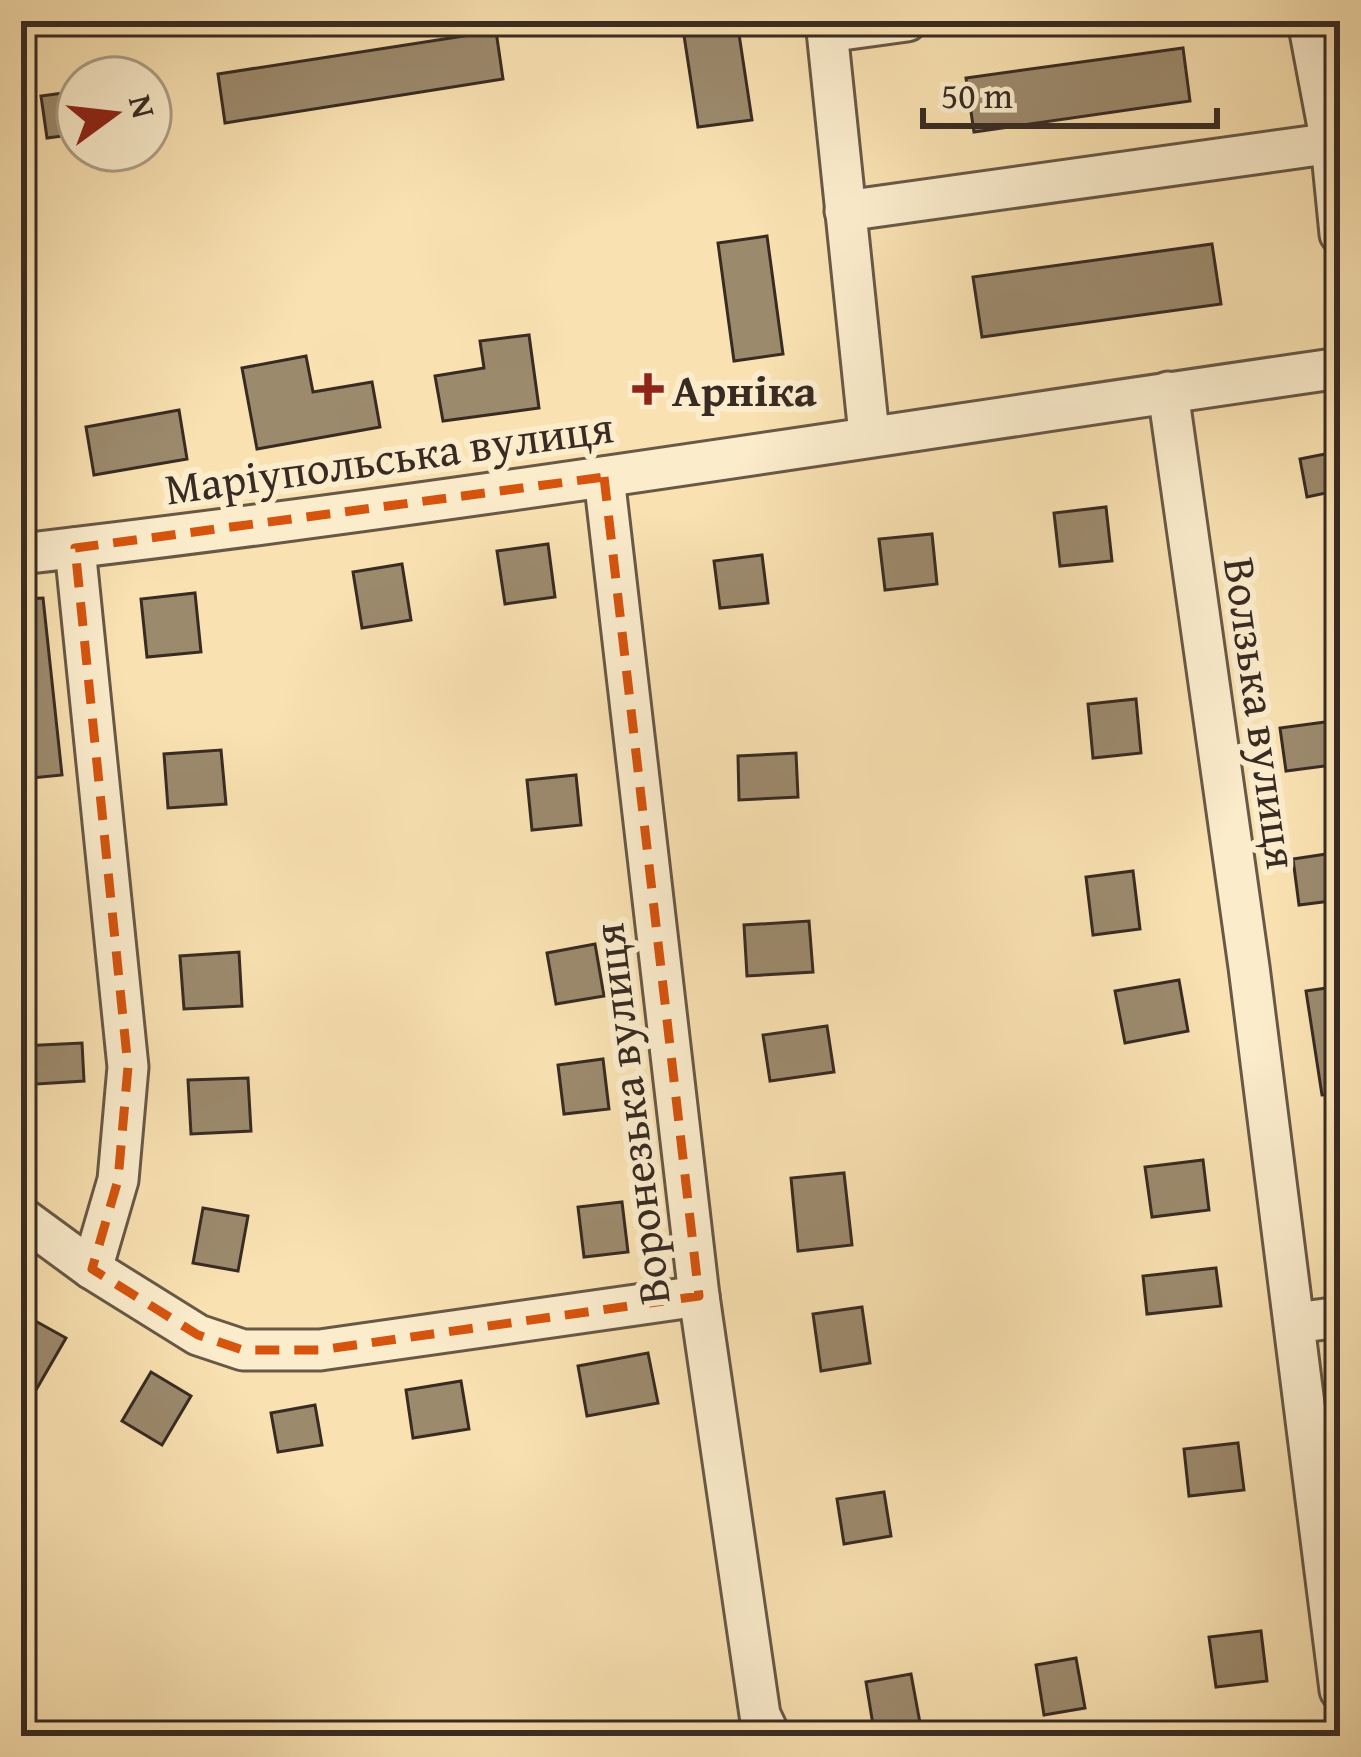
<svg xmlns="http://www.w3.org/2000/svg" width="1361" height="1757" viewBox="0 0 1361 1757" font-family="'Gentium Book Plus',serif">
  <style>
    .building { fill: #9c8a6d; stroke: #382b23; stroke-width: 3 }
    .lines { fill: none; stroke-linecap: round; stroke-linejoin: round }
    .minor-casing { stroke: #685846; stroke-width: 45 }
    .minor { stroke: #fbeccc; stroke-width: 39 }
    .marked { fill: none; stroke: #d6540e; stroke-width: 9; stroke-dasharray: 24 15; stroke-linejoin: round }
    .poi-dot { fill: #8f2418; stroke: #fbeccc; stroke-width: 4.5 }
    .labels { text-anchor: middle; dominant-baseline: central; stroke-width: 12; stroke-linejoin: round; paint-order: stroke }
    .poi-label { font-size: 45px; font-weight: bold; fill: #382b23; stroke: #fbeccc; text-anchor: start }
    .street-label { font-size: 45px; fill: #382b23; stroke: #fbeccc }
  </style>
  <rect width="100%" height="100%" fill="#f9e1b1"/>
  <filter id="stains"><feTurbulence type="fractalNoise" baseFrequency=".00167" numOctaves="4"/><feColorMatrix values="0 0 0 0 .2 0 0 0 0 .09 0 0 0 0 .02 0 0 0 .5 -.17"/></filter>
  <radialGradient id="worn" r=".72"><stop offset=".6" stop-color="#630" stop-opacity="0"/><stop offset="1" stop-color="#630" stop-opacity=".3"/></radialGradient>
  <g class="building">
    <polygon points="737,21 752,120 698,127 683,29"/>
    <polygon points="496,31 503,79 225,123 218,74"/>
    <polygon points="1183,48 1190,101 974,132 966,78"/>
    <polygon points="78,91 78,134 47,138 41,96"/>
    <polygon points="767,236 783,354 734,361 718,243"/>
    <polygon points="1212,244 1221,304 982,337 973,277"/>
    <polygon points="529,335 539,408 443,421 435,376 484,368 480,341"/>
    <polygon points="306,356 313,392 372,382 380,427 257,449 242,368"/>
    <polygon points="179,410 187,459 94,475 86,427"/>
    <polygon points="1340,451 1340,490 1307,497 1300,459"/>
    <polygon points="1106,507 1112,561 1060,566 1054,513"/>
    <polygon points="932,534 937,584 885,590 879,539"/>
    <polygon points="548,544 555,597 505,604 497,551"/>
    <polygon points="762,555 768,603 720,608 714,561"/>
    <polygon points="402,564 411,620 362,628 353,572"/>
    <polygon points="195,593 201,652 147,657 141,599"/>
    <polygon points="43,598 62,775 21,779 21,599"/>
    <polygon points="1136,699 1141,753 1093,758 1088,704"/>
    <polygon points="1340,720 1340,764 1286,771 1280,728"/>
    <polygon points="221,750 226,804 168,808 164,754"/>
    <polygon points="796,753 798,797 739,800 738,756"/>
    <polygon points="576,775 581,825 532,830 527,780"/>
    <polygon points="1333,853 1339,900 1299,905 1293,859"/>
    <polygon points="1133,871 1140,929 1093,935 1086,877"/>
    <polygon points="809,921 813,972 747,976 744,925"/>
    <polygon points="595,944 604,996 556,1004 547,953"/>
    <polygon points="239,952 242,1006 184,1009 180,956"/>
    <polygon points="1179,980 1188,1031 1125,1043 1115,991"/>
    <polygon points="1340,986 1340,1094 1322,1095 1306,991"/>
    <polygon points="827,1026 834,1072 770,1081 763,1035"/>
    <polygon points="82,1043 84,1081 21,1085 21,1046"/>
    <polygon points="603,1059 609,1109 564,1114 558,1065"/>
    <polygon points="248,1078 251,1131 191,1134 188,1080"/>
    <polygon points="1203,1160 1209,1210 1152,1217 1145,1167"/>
    <polygon points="844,1173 852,1245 798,1251 791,1178"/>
    <polygon points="622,1202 628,1252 584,1257 578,1207"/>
    <polygon points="203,1208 248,1216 238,1271 193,1263"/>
    <polygon points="1216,1268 1221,1306 1147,1314 1143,1276"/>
    <polygon points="862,1307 870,1363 821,1371 813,1314"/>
    <polygon points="21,1313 66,1338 21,1416"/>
    <polygon points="648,1353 658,1403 587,1416 578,1366"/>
    <polygon points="151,1372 191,1396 162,1445 122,1421"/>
    <polygon points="461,1381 469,1429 413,1438 406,1390"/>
    <polygon points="315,1405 322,1445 278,1452 271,1413"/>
    <polygon points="1238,1443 1244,1490 1189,1496 1184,1449"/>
    <polygon points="884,1492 891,1536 844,1544 837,1499"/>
    <polygon points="1261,1631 1267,1681 1216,1687 1209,1637"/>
    <polygon points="1076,1658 1085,1708 1044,1715 1036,1665"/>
    <polygon points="911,1674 920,1723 874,1731 866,1682"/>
  </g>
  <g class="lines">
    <defs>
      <g id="minor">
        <polyline points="826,21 869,434"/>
        <polyline points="1308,21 1331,143 1340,234"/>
        <polyline points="827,32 907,21"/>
        <polyline points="845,211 1340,142"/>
        <polyline points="1168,392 1249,967 1340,1690"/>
        <polyline points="604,477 699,1296 760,1715 770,1736"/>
        <polyline points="75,548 128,1067 118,1180 92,1269"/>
        <path d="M 21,554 C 462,503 901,431 1340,368"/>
        <polyline points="21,1217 92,1269 198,1335 243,1350 320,1350 699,1296"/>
        <polyline points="1295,1323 1340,1317"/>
      </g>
    </defs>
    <use href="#minor" class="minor-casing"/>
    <use href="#minor" class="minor"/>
  </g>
  <path class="marked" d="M 604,477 L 699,1296 L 320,1350 L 243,1350 L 198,1335 L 92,1269 L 118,1180 L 128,1067 L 75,548 Z"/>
  <path class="poi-dot" d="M642 371h12v12h12v12h-12v12h-12v-12h-12v-12h12z"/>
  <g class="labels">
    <g class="poi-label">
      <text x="672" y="389">Арніка</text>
    </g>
    <g class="street-label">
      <text transform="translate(389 457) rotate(-8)">Маріупольська вулиця</text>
      <text transform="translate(1262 713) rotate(82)">Волзька вулиця</text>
      <text transform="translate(630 1114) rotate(-97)">Воронезька вулиця</text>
    </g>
  </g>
  <rect width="1361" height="1757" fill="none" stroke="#f9e1b1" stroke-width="72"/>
  <rect x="24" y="24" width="1313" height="1709" fill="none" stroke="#382b23" stroke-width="6"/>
  <rect x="36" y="36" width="1289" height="1685" fill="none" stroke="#382b23" stroke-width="3"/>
  <g transform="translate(114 114) rotate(75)"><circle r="57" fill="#fbeccc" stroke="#ad9f88" stroke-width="3"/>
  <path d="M0-9L21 45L0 30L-21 45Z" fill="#8f2418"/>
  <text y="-18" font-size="33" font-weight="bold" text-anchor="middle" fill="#382b23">N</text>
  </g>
  <path d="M923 108v18h294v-18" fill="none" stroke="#382b23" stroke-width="6"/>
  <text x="941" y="108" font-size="36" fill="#382b23" stroke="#fbeccc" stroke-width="9" paint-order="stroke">50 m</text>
  <rect width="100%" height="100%" filter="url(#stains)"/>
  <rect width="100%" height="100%" fill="url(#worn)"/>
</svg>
